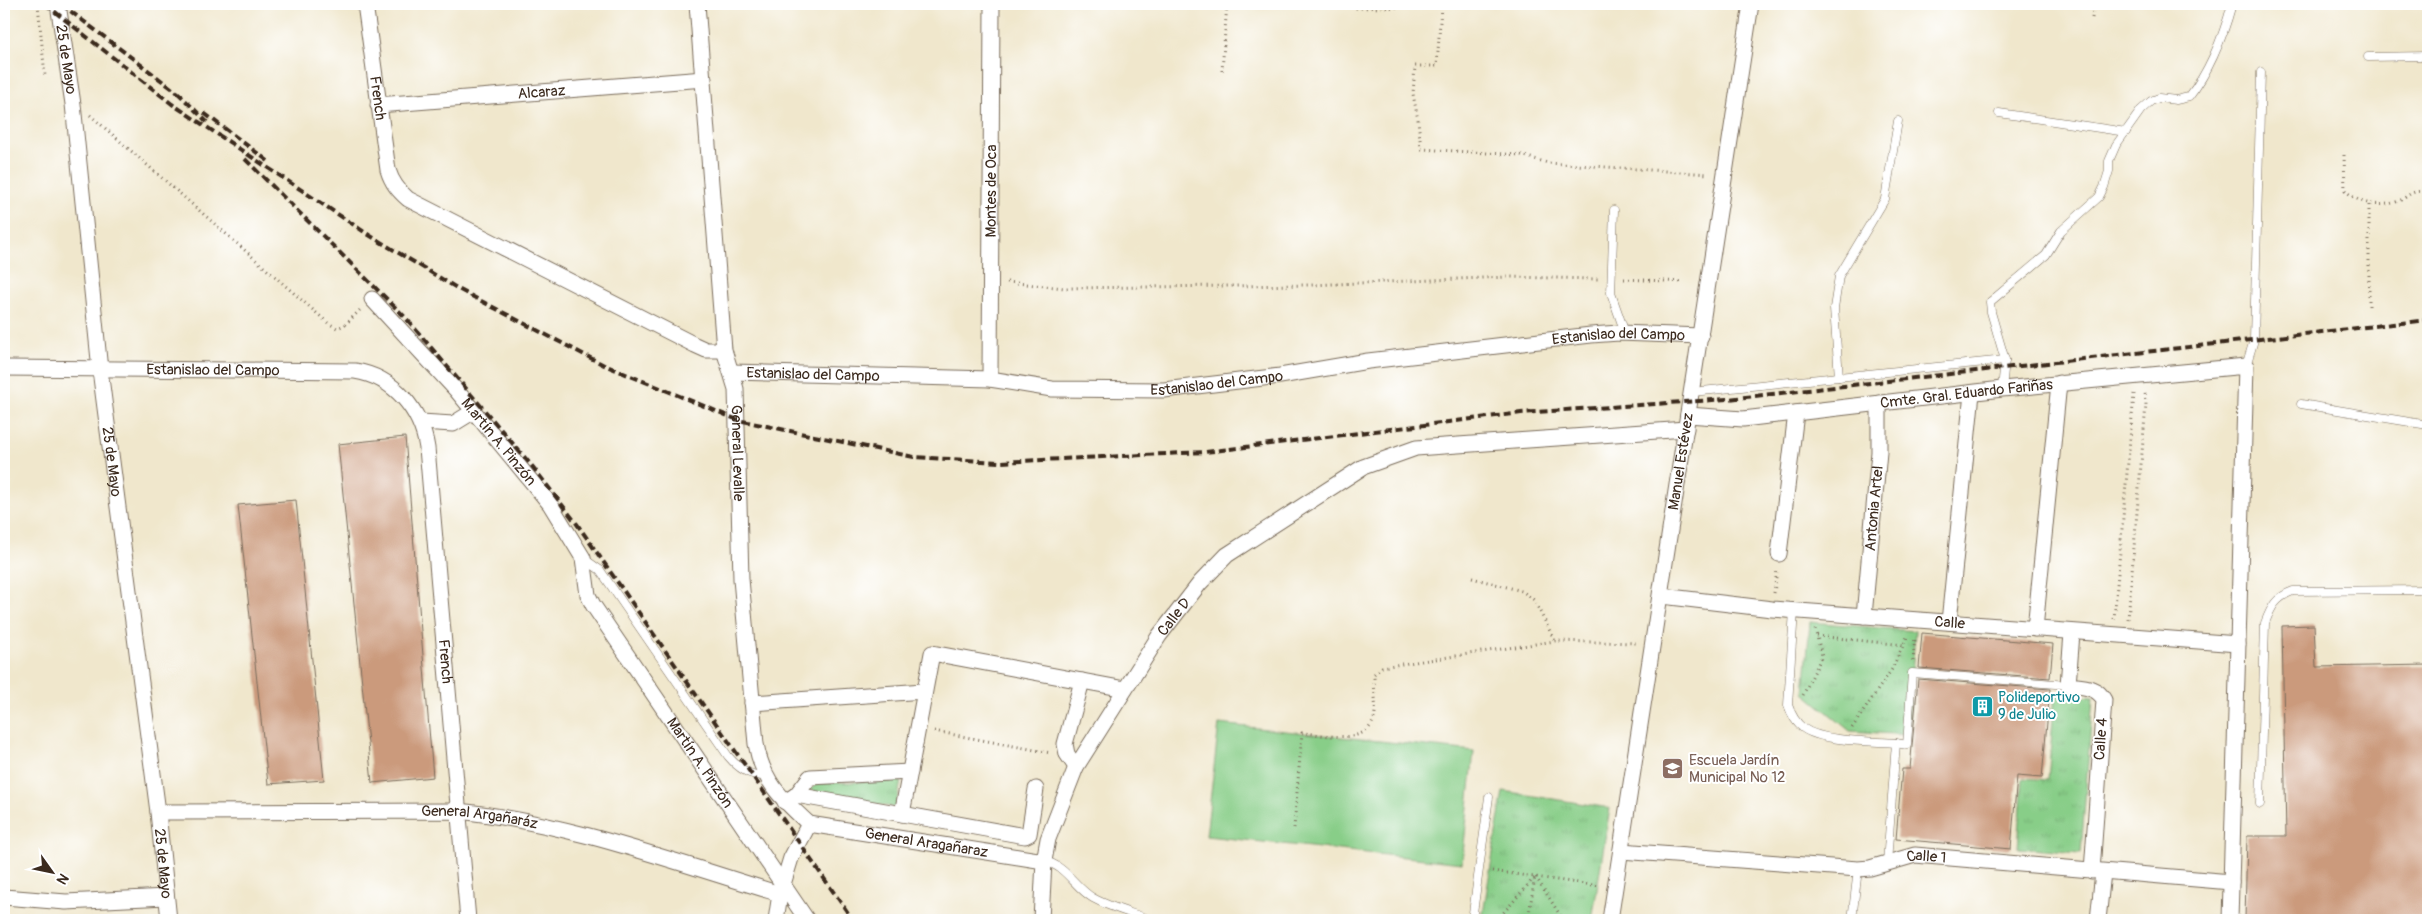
<svg xmlns="http://www.w3.org/2000/svg" width="2432" height="924" viewBox="0 0 2432 924" font-family="Pangolin,sans-serif">
  <style>
    .grass { fill: url(#grass-tufts); stroke: #627c53 }
    .garden { fill: #88ce88; stroke: #627c53 }
    .building { fill: #cb9a7c }
    .lines { fill: none; stroke-linecap: round; stroke-linejoin: round }
    .lane-casing { stroke: #7a6c5b; stroke-width: 9 }
    .street-casing { stroke: #7a6c5b; stroke-width: 17 }
    .path { stroke: #7a6c5b; stroke-width: 3; stroke-dasharray: 1 4; stroke-linecap: butt }
    .lane { stroke: #fff; stroke-width: 8 }
    .street { stroke: #fff; stroke-width: 15 }
    .rail { stroke: #3b2a1e; stroke-width: 4; stroke-dasharray: 8 4; stroke-linecap: butt }
    .labels { text-anchor: middle; dominant-baseline: central; stroke-width: 4; stroke-linejoin: round; paint-order: stroke }
    .street-label { font-size: 15px; fill: #3b2a1e; stroke: #fff }
    .culture-label { font-size: 15px; fill: #0d838f; stroke: #fff; text-anchor: start }
    .education-label { font-size: 15px; fill: #785e54; stroke: #fff; text-anchor: start }
  </style>
  <defs>
    <pattern id="grass-tufts" width="24" height="20" patternUnits="userSpaceOnUse" patternTransform="scale(1.25)"><rect width="24" height="20" fill="#88ce88"/><path d="M3 7l-1-3M5 7V3M7 7l1-3M15 17l-1-3M17 17v-4M19 17l1-3" fill="none" stroke="#76b175"/></pattern>
  </defs>
  <rect width="100%" height="100%" fill="#fff"/>
  <filter id="ink" filterUnits="userSpaceOnUse"><feTurbulence type="fractalNoise" baseFrequency=".02" numOctaves="2"/><feDisplacementMap in="SourceGraphic" scale="10" xChannelSelector="R" yChannelSelector="G"/><feConvolveMatrix kernelMatrix="1 2 1 2 8 2 1 2 1" color-interpolation-filters="sRGB"/></filter>
  <filter id="wash" filterUnits="userSpaceOnUse"><feTurbulence type="fractalNoise" baseFrequency=".0096" numOctaves="4" result="noise"/><feDisplacementMap in="SourceGraphic" scale="20" xChannelSelector="R" yChannelSelector="G"/><feGaussianBlur stdDeviation="1.12" result="paint"/><feColorMatrix in="noise" values="0 0 0 0 0 0 0 0 0 0 0 0 0 0 0 0 0 1.4 0 .05"/><feComposite in="paint" operator="in"/></filter>
  <g filter="url(#wash)">
    <rect width="100%" height="100%" fill="#f0e7cc"/>
    <g class="grass">
      <polygon points="1810,622 1915,631 1908,735 1850,731 1804,693"/>
      <polygon points="2055,694 2093,697 2081,853 2018,848 2023,778 2048,780"/>
      <polygon points="901,781 896,808 809,790 818,783"/>
      <polygon points="1503,791 1610,808 1592,920 1482,920"/>
    </g>
    <polygon class="garden" points="1219,724 1474,751 1462,863 1206,836"/>
    <g id="blocks">
      <g class="building">
        <polygon points="405,437 433,777 372,783 338,444"/>
        <polygon points="296,500 324,780 268,784 238,505"/>
        <polygon points="2314,625 2316,667 2428,665 2428,920 2245,920 2247,836 2286,836 2282,626"/>
        <polygon points="1922,633 2053,644 2050,678 1919,668"/>
        <polygon points="1918,679 2050,689 2042,778 2017,776 2011,849 1896,839 1902,769 1910,769"/>
      </g>
    </g>
  </g>
  <g filter="url(#ink)">
    <use href="#blocks" fill-opacity="0" stroke="#7a6c5b" stroke-width="1"/>
    <g class="lines">
      <defs>
        <g id="lane">
          <polyline points="2368,57 2428,56"/>
          <polyline points="1999,113 2126,132"/>
          <polyline points="1614,210 1611,293 1625,333"/>
          <polyline points="2246,366 2254,340 2261,72"/>
          <polyline points="1839,377 1834,308 1839,276 1885,199 1898,121"/>
          <path d="M 2002,389 L 2005,360 L 1991,312 L 1990,302 L 2046,255 L 2061,231 L 2099,197 L 2104,187 L 2109,171 L 2109,161 L 2116,145 L 2141,110 L 2151,101 L 2159,98 L 2176,100 L 2189,97 C 2211,69 2223,37 2232,4"/>
          <polyline points="1692,392 2005,360"/>
          <polyline points="2301,404 2428,425"/>
          <path d="M 583,558 L 600,570 L 728,756 C 738,768 749,776 766,776"/>
          <path d="M 1794,610 L 1788,705 C 1791,714 1795,722 1803,728 C 1822,742 1871,741 1896,743 L 1887,863"/>
          <polyline points="1896,743 1907,745 1912,673 2068,685"/>
          <path d="M 2260,804 L 2265,623 C 2271,607 2276,597 2293,591 L 2428,590"/>
          <path d="M 1044,861 C 1067,866 1074,887 1093,898 C 1111,908 1132,913 1151,920"/>
          <polyline points="1472,920 1489,797"/>
          <polyline points="1852,920 1858,869"/>
        </g>
        <g id="street">
          <path id="s1" d="M 58,4 L 73,104 L 100,370 L 158,812 L 169,920"/>
          <path id="s2" d="M 365,4 L 388,170 C 392,183 398,190 408,199 L 695,345 L 706,350 L 724,350"/>
          <path id="s3" d="M 697,4 L 724,350 L 736,389 L 741,579 L 756,744 C 763,782 781,798 809,824"/>
          <path id="s4" d="M 378,105 L 704,79"/>
          <path id="s5" d="M 372,299 L 457,391 L 550,504 L 583,558 L 588,595 L 593,605 L 807,920"/>
          <path id="s6" d="M 4,368 L 355,371 C 394,377 421,410 427,448 L 468,920"/>
          <path id="s7" d="M 732,372 L 990,379 L 1052,389 L 1164,390 L 1280,376 L 1368,361 L 1591,335 L 1619,333 L 1701,336"/>
          <path id="s8" d="M 990,379 L 992,4"/>
          <path id="s9" d="M 1688,415 L 1743,419 L 2002,389 L 2246,366 L 2230,920"/>
          <polyline points="421,422 453,424 474,411"/>
          <polyline points="1779,554 1796,413"/>
          <path id="s10" d="M 1662,596 L 1772,609 L 2238,644"/>
          <path id="s11" d="M 1864,616 L 1879,452 L 1879,403"/>
          <polyline points="1949,622 1972,393"/>
          <polyline points="2035,629 2059,383"/>
          <path d="M 2072,633 L 2068,685 C 2082,687 2097,686 2104,700 L 2092,871"/>
          <polyline points="752,703 924,691"/>
          <polyline points="1076,767 1067,754 1065,744 1082,681"/>
          <polyline points="796,795 810,777 910,772"/>
          <polyline points="785,802 796,795 1025,836 1029,834 1036,789"/>
          <path id="s12" d="M 158,812 L 457,811 C 567,822 674,862 780,894 L 791,858 L 809,824"/>
          <polyline points="902,814 932,653 1125,689"/>
          <path id="s13" d="M 809,824 L 1044,861"/>
          <path id="s14" d="M 1621,851 L 1858,869 L 1870,868 L 1915,855 L 2231,882"/>
          <polyline points="4,897 66,902 166,897"/>
          <polyline points="776,920 780,894"/>
          <path id="s15" d="M 1041,920 L 1044,861 L 1048,839 L 1076,767 L 1159,636 L 1200,583 L 1227,555 L 1363,467 L 1416,448 L 1686,429"/>
          <path id="s16" d="M 1610,920 L 1751,4"/>
          <polyline points="2098,920 2103,872"/>
        </g>
      </defs>
      <use href="#lane" class="lane-casing"/>
      <use href="#street" class="street-casing"/>
      <g class="path">
        <polyline points="38,4 45,76"/>
        <polyline points="1316,4 1356,8 1601,4"/>
        <polyline points="1441,7 1437,66 1415,66 1413,94 1418,120 1421,149 1521,155 1548,163 1709,174"/>
        <polyline points="2092,18 2094,4"/>
        <polyline points="1222,71 1227,4"/>
        <polyline points="90,115 328,323 337,328 345,325 360,310"/>
        <path d="M 2344,155 L 2345,190 C 2357,203 2378,208 2396,202 C 2412,196 2406,191 2428,191"/>
        <polyline points="2369,205 2369,310"/>
        <polyline points="1624,279 1683,282"/>
        <polyline points="1007,282 1064,288 1310,285 1507,277 1598,279"/>
        <polyline points="1472,578 1522,591 1534,600 1555,641"/>
        <polyline points="1774,593 1777,570"/>
        <polyline points="2114,619 2134,394"/>
        <polyline points="2128,619 2146,405 2145,391"/>
        <polyline points="1817,636 1904,645"/>
        <polyline points="1913,661 1915,637"/>
        <polyline points="1803,695 1822,656 1815,629"/>
        <polyline points="1852,728 1892,669 1908,635"/>
        <polyline points="934,731 1051,753"/>
        <path d="M 1294,828 L 1302,733 C 1326,734 1371,748 1375,713 C 1376,701 1374,687 1374,674 L 1382,667 L 1555,641 L 1636,643"/>
        <polyline points="1492,871 1600,886"/>
        <polyline points="1536,877 1563,920"/>
        <polyline points="1497,920 1535,877"/>
        <polyline points="1528,920 1535,877"/>
      </g>
      <use href="#lane" class="lane"/>
      <use href="#street" class="street"/>
      <g class="rail">
        <polyline points="45,4 172,104 369,235 460,290 604,365 738,420 914,457 1000,462 1205,452 1521,413 1728,399 2428,320"/>
        <polyline points="61,4 182,96"/>
        <polyline points="177,92 207,122"/>
        <polyline points="204,113 268,161"/>
        <polyline points="245,159 405,317 532,466 577,524 853,920"/>
      </g>
    </g>
  </g>
  <defs>
    <symbol id="building-square" viewBox="-11 -11 22 22"><rect x="-9" y="-9" width="18" height="18" rx="4" fill="#0f9aa8" stroke="#fff"/><path d="M-4-6H4V6H1V3H-1V6H-4ZM-2.5-4.3h1.7v1.8h-1.7ZM.8-4.3h1.7v1.8H.8ZM-2.5-1h1.7V.8h-1.7ZM.8-1h1.7V.8H.8Z" fill="#fff"/></symbol>
    <symbol id="school-square" viewBox="-11 -11 22 22"><rect x="-9" y="-9" width="18" height="18" rx="4" fill="#8d6e63" stroke="#fff"/><path d="M0-5L7-2L0 1L-7-2ZM-4 1L0 2.5L4 1V4Q0 6-4 4Z" fill="#fff"/></symbol>
  </defs>
  <g fill-rule="evenodd">
    <use href="#building-square" x="1970" y="694" width="25" height="25"/>
    <use href="#school-square" x="1660" y="756" width="25" height="25"/>
  </g>
  <g class="labels">
    <g class="street-label">
      <text stroke="none"><textPath href="#s1" startOffset="56">25 de Mayo</textPath></text>
      <text stroke="none"><textPath href="#s4" startOffset="164">Alcaraz</textPath></text>
      <text stroke="none"><textPath href="#s2" startOffset="95">French</textPath></text>
      <text stroke="none"><textPath href="#s8" startOffset="188">Montes de Oca</textPath></text>
      <text stroke="none"><textPath href="#s7" startOffset="891">Estanislao del Campo</textPath></text>
      <text stroke="none"><textPath href="#s6" startOffset="209">Estanislao del Campo</textPath></text>
      <text stroke="none"><textPath href="#s7" startOffset="81">Estanislao del Campo</textPath></text>
      <text stroke="none"><textPath href="#s7" startOffset="486">Estanislao del Campo</textPath></text>
      <text stroke="none"><textPath href="#s9" startOffset="280">Cmte. Gral. Eduardo Fariñas</textPath></text>
      <text stroke="none"><textPath href="#s5" startOffset="191">M.artín A. Pinzón</textPath></text>
      <text stroke="none"><textPath href="#s3" startOffset="452">General Levalle</textPath></text>
      <text stroke="none"><textPath href="#s1" startOffset="461">25 de Mayo</textPath></text>
      <text stroke="none"><textPath href="#s16" startOffset="464">Manuel Estévez</textPath></text>
      <text stroke="none"><textPath href="#s11" startOffset="108">Antonia Artel</textPath></text>
      <text stroke="none"><textPath href="#s15" startOffset="338">Calle D</textPath></text>
      <text stroke="none"><textPath href="#s10" startOffset="289">Calle</textPath></text>
      <text stroke="none"><textPath href="#s6" startOffset="678">French</textPath></text>
      <text transform="translate(2101 739) rotate(-86)">Calle 4</text>
      <text stroke="none"><textPath href="#s5" startOffset="574">Martín A. Pinzón</textPath></text>
      <text stroke="none"><textPath href="#s12" startOffset="322">General Argañaráz</textPath></text>
      <text stroke="none"><textPath href="#s13" startOffset="119">General Aragañaraz</textPath></text>
      <text stroke="none"><textPath href="#s14" startOffset="308">Calle 1</textPath></text>
      <text stroke="none"><textPath href="#s1" startOffset="866">25 de Mayo</textPath></text>
    </g>
    <g class="culture-label">
      <text x="1998" y="697">Polideportivo<tspan x="1998" dy="17">9 de Julio</tspan></text>
    </g>
    <g class="education-label">
      <text x="1689" y="760">Escuela Jardín<tspan x="1689" dy="17">Municipal Nº 12</tspan></text>
    </g>
  </g>
  <rect width="2432" height="924" fill="none" stroke="#fff" stroke-width="20"/>
  <g transform="translate(52 872) rotate(123)" stroke="#ffffff" stroke-width="4" paint-order="stroke">
  <path d="M0-4L9 19L0 12L-9 19Z" fill="#3b2a1e"/>
  <text y="-8" font-size="14" font-weight="bold" text-anchor="middle" fill="#3b2a1e">N</text>
  </g>
</svg>
